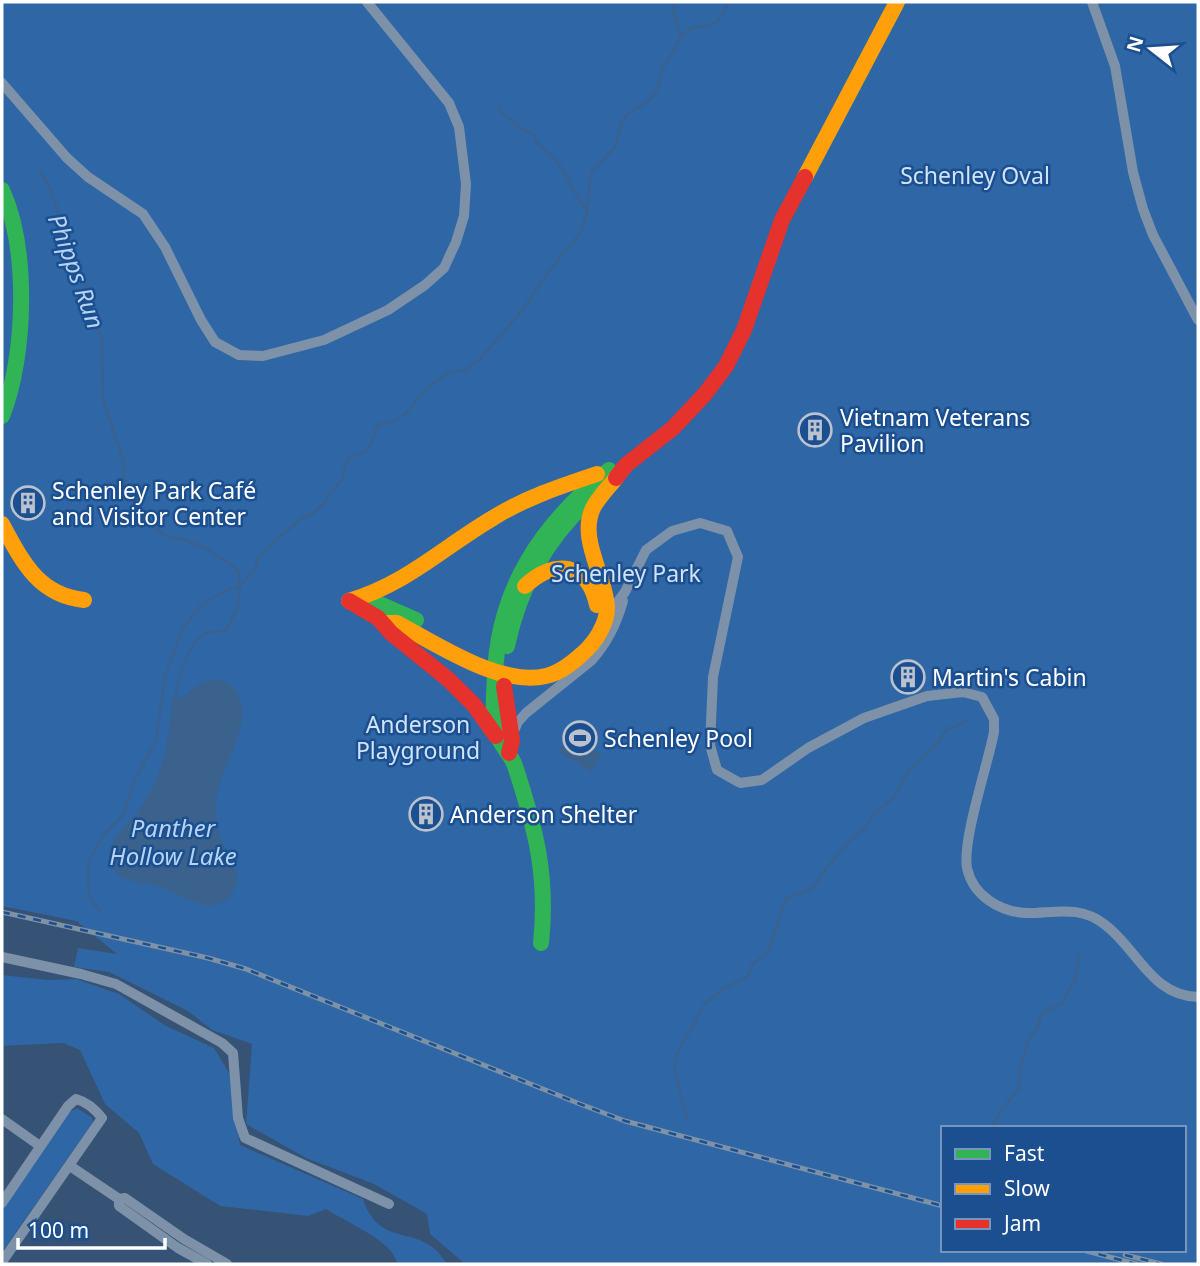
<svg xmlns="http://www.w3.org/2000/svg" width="1200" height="1266" viewBox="0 0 1200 1266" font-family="'Noto Sans',sans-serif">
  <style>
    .green { fill: #2f66a5; fill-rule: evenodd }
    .water { fill: #3b618d }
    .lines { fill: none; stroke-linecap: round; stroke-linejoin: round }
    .stream { stroke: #3b618d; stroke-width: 2.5 }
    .street { stroke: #7d92a8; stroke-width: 10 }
    .fast { stroke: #30b455; stroke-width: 16 }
    .slow { stroke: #ff9f0a; stroke-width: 16 }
    .jam { stroke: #e5322d; stroke-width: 16 }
    .rail-casing { stroke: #7e92a7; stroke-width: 5 }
    .rail { stroke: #1b4f8f; stroke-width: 2.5; stroke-dasharray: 8; stroke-linecap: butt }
    .labels { text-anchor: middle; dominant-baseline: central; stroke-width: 5; stroke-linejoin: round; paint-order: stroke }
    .park-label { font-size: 23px; fill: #cfe3fa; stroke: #1b4f8f }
    .poi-label { font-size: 23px; fill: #fff; stroke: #1b4f8f; text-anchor: start }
    .water-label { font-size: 24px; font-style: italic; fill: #b5d3f5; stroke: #1b4f8f }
  </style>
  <rect width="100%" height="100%" fill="#365274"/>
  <g class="green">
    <path d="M 2,2 L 1198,2 L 1198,1264 L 465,1264 L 430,1234 L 427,1214 L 374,1184 L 306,1158 L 246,1124 L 252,1044 L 212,1030 L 188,1011 L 109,972 L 74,967 L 78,948 L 117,954 L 76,921 L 2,906 ZM 943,1128 L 1184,1128 L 1184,1250 L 943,1250 Z"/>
    <path d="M 2,975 L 48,980 L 76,979 L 119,994 L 166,1026 L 214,1048 L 229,1073 L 240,1145 L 363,1199 C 379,1246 411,1226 437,1251 C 441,1255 444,1260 447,1264 L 397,1264 C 395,1242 344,1221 326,1209 L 308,1216 L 220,1206 L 153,1164 L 139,1133 L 105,1104 L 80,1050 L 63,1043 L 2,1046 Z"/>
    <polygon points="77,1108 92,1118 93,1122 2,1252 2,1208 68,1113"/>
  </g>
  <g class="water">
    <path d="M 220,679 C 264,699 231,750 220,782 C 215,798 214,813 218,829 C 223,851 250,876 229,897 C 224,902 217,905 210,905 C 194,906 170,888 150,884 C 133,881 113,881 110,858 C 108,839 129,824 139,810 C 164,776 169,739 172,699 L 182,697 L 203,682 Z"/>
    <polygon points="579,718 598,729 587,746 602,754 591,771 559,752"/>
  </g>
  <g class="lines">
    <g class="stream">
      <polyline points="676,2 673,10 680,35"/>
      <path d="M 499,105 L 502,114 L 510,118 L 518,128 L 533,134 C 539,150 545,148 555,159 C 567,173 574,195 587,211"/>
      <path d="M 40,171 L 50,188 L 76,268 L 87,286 L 93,318 L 102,338 L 103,399 L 125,466 L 123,477 L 139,513 L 167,537 L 183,539 L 206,548 L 238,570 C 242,593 239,612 225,631 C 218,631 210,631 203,635 C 187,644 179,680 175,697"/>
      <path d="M 100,910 L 91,901 L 88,885 L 89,860 L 104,834 L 123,815 L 134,782 L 156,740 L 165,676 L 183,628 L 201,605 L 227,590 L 241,585 L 255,570 L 258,559 L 266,550 L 301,518 L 314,513 L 325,502 L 329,494 L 342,480 L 347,459 C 352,455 358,455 364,452 C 374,446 372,434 378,425 L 392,422 L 404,415 L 428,388 L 446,374 L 465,370 L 480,359 L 521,312 L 549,271 L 581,232 L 587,212 L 591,173 L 615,147 L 622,121 L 629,113 L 649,101 L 657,90 L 662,70 L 681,37 L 691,28 L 706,26 L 717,22 L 730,2"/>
      <polyline points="687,1119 675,1072 676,1055 705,1004 723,989 747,977 753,964 768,952 786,899 813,888 823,872 848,843 866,827 872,816 894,797 908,772 936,745 947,729 965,722"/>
      <polyline points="992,1128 1000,1112 1019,1089 1020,1068 1030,1035 1035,1033 1043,1012 1062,1004 1075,980 1079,955"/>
    </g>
    <g class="street">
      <polyline points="1092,2 1115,66 1133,172 1143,209 1153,235 1198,320"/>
      <polyline points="2,83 67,158 88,177 143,214 165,247 201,320 215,342 239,355 263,356 324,340 388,310 425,285 444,268 456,242 464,216 466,184 459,127 449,103 367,2"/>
      <path d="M 608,615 L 625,592 L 646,550 L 672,531 L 700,523 L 727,531 L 738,557 L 713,677 L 710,745 L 717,770 L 740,783 L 762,780 L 808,748 L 864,718 L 927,696 L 963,692 L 982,697 L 994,719 L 994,732 C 988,764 962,840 967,868 C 973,896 1000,912 1027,913 C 1055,913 1080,905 1104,924 C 1138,949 1150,995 1198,997"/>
      <path d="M 513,733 L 518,722 L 526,713 L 592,660 C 607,643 617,623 623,601"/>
      <polyline points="2,957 81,974 116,984 222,1043 233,1053 238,1118 245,1138 389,1204"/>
      <polyline points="2,1119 40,1146"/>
      <polyline points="70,1166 119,1199 125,1198 184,1239 227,1264"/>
      <polyline points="119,1199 119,1206 178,1248 207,1264"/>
      <path d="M 2,1203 L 68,1106 L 76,1099 C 87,1102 95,1109 102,1118 L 2,1262"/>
    </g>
    <g class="fast">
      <path d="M 2,190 C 29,249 26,356 2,416"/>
      <polyline points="364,597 416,620"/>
      <path d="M 507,646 C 520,585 548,534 596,494"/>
      <path d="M 541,943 C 548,876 536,830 515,766 C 511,754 501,747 497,734 C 492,716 494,695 495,676 C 498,588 542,524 609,470"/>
    </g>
    <g class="slow">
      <polyline points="805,177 897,2"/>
      <path d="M 2,524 C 22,561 38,595 84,600"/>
      <path d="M 525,586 C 555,558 588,563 597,605"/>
      <path d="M 349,601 C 408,583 442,548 493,518 C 525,498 561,486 597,474"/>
      <path d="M 385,623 L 397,623 C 437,644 500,687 546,676 C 560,673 572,663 582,654 C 595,643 607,624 607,608 C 606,576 578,539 593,508 C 598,498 608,488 616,478"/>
    </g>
    <g class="jam">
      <polyline points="616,478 626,465 673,428 705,394 726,366 744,330 782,220 805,177"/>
      <polyline points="349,601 378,618 391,633 449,680 474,705 496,736"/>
      <polyline points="504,686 512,741 509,753"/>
    </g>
    <defs>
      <g id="rail">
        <polyline points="2,912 208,958 246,969 580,1104 625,1121 943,1206"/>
        <polyline points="1083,1250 1136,1264"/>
        <polyline points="1125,1255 1161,1264"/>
      </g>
    </defs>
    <use href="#rail" class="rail-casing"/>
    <use href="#rail" class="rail"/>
  </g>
  <defs>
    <symbol id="building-ring" viewBox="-11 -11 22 22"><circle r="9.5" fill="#1b4f8f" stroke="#b9c2ce" stroke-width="1.5"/><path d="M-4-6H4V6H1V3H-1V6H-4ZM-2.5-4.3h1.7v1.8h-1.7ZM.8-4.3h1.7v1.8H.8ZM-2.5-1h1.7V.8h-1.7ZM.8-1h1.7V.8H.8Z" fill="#b9c2ce"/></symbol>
    <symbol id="stadium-ring" viewBox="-11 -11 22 22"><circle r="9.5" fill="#1b4f8f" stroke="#b9c2ce" stroke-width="1.5"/><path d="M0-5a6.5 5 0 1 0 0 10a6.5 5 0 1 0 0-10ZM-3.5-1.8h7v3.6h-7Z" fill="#b9c2ce"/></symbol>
  </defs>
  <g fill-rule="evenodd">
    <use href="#building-ring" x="796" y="411" width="38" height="38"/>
    <use href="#building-ring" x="9" y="484" width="38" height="38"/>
    <use href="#building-ring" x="889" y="658" width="38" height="38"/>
    <use href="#stadium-ring" x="561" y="719" width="38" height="38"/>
    <use href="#building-ring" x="407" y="795" width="38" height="38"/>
  </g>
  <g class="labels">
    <g class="park-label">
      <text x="975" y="175">Schenley Oval</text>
      <text x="626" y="573">Schenley Park</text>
      <text x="418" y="724">Anderson<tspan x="418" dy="26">Playground</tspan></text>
    </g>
    <g class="poi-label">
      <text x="840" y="417">Vietnam Veterans<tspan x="840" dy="26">Pavilion</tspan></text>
      <text x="52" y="490">Schenley Park Café<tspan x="52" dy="26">and Visitor Center</tspan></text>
      <text x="932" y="677">Martin's Cabin</text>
      <text x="604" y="738">Schenley Pool</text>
      <text x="450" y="814">Anderson Shelter</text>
    </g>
    <g class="water-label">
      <text transform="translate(77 271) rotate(70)">Phipps Run</text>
      <text x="173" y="827">Panther<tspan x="173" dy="28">Hollow Lake</tspan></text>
    </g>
  </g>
  <rect width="1200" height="1266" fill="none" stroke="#ffffff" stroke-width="7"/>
  <rect x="941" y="1126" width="245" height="126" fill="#1b4f8f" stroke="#7695bc" stroke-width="2"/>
  <rect x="955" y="1149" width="35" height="10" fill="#30b455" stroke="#7695bc" stroke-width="2"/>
  <text x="1004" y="1161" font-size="21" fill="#ffffff">Fast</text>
  <rect x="955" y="1184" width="35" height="10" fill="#ff9f0a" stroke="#7695bc" stroke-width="2"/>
  <text x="1004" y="1196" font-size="21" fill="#ffffff">Slow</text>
  <rect x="955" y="1219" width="35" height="10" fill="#e5322d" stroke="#7695bc" stroke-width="2"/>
  <text x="1004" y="1231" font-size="21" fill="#ffffff">Jam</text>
  <g transform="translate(1151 49) rotate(287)" stroke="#1b4f8f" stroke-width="5" paint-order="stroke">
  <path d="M0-5L12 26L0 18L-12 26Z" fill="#ffffff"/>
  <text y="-10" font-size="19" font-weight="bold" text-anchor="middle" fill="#ffffff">N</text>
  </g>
  <path d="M18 1238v10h147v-10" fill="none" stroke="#ffffff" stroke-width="3.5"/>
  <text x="28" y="1238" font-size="21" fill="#ffffff" stroke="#1b4f8f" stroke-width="5" paint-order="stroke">100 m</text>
</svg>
